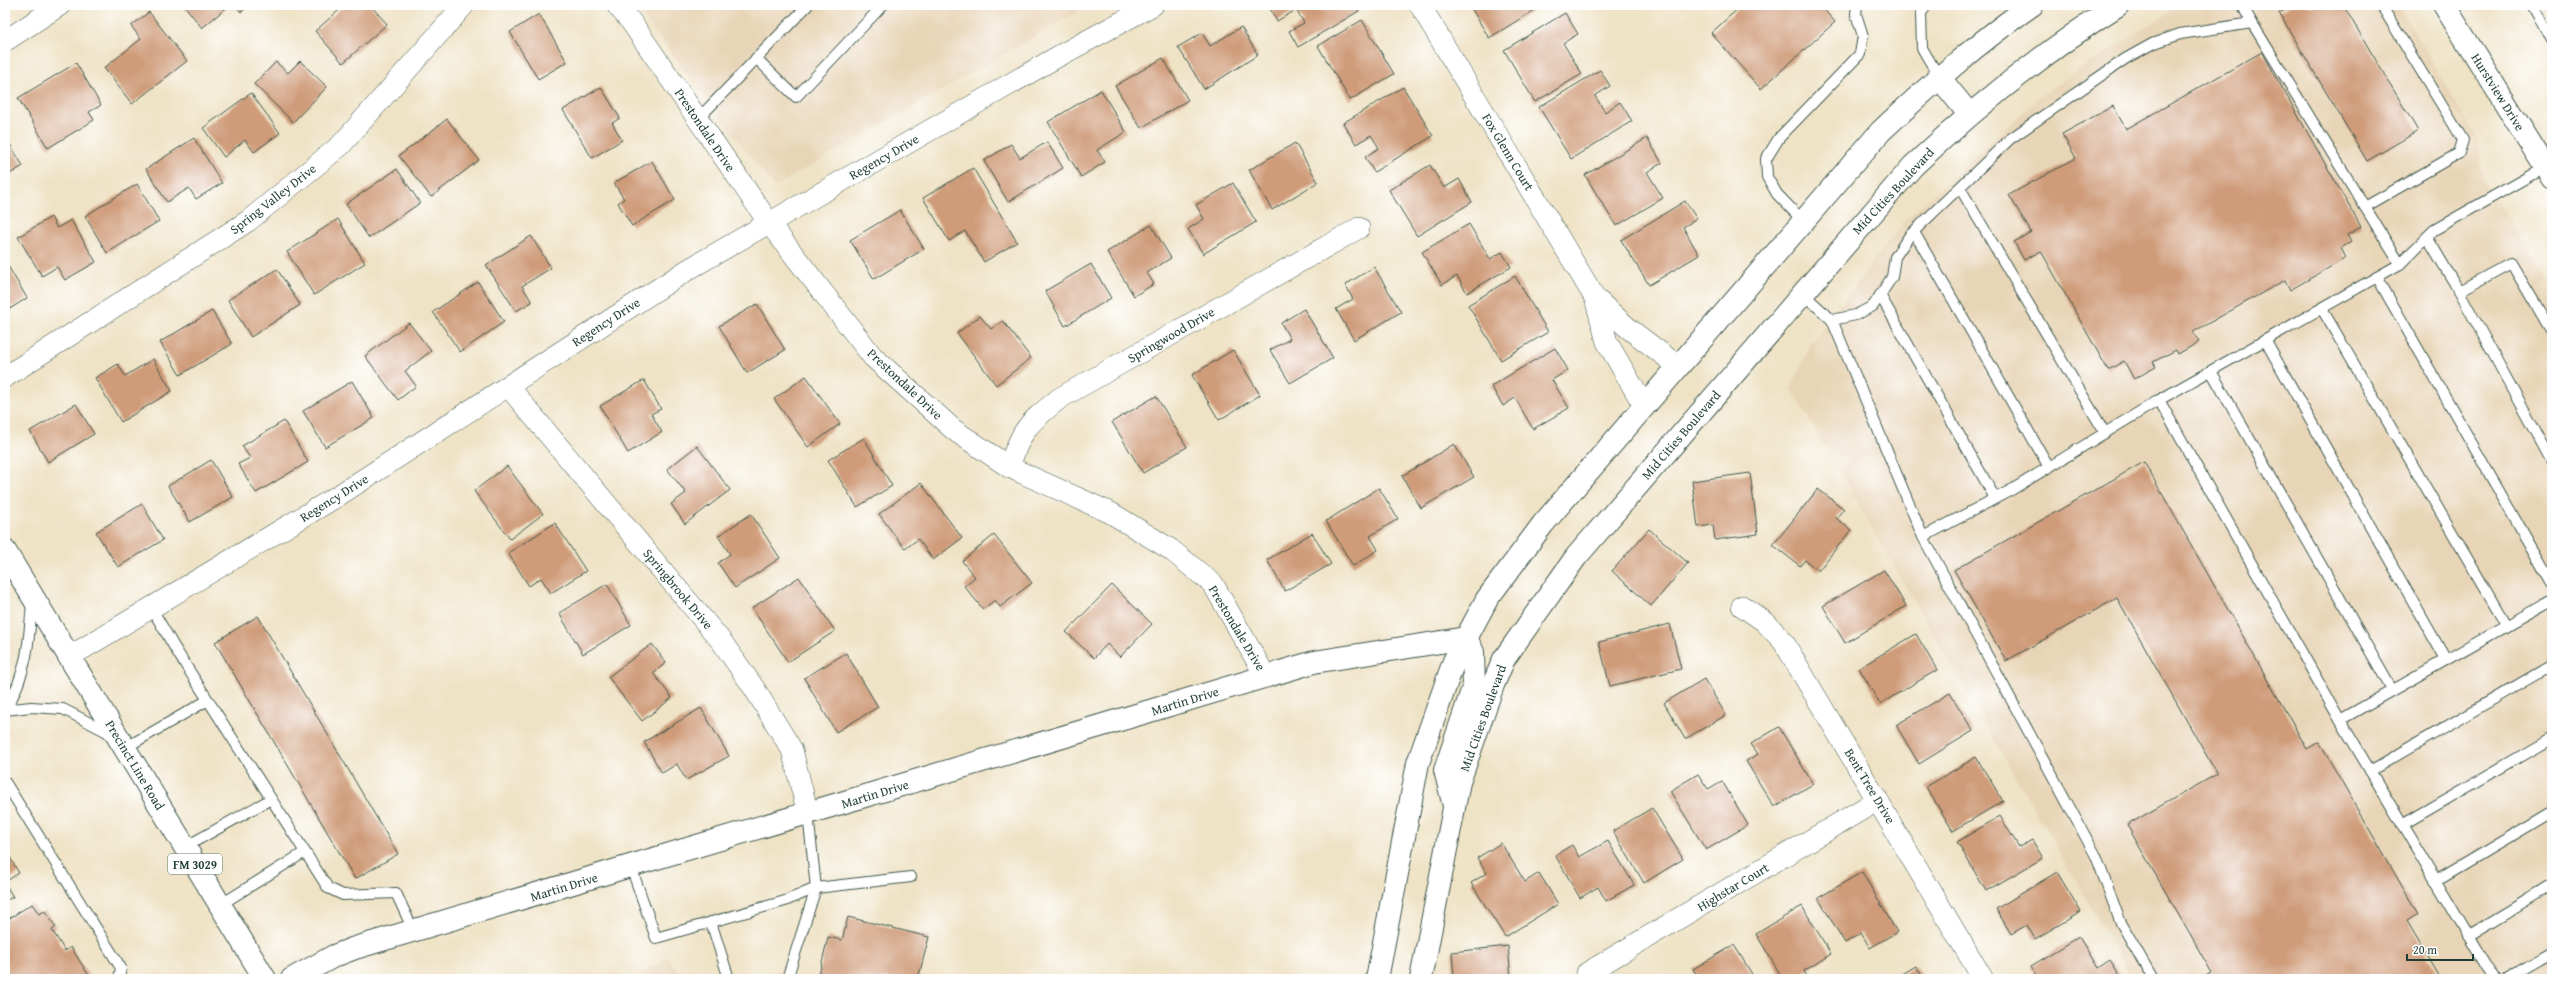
<svg xmlns="http://www.w3.org/2000/svg" width="2557" height="984" viewBox="0 0 2557 984" font-family="'Gentium Book Plus',serif">
  <style>
    .built { fill: #e8d5b7 }
    .building { fill: #cf9b79 }
    .lines { fill: none; stroke-linecap: round; stroke-linejoin: round }
    .service-casing { stroke: #3e564a; stroke-width: 12 }
    .minor-casing { stroke: #3e564a; stroke-width: 22 }
    .tertiary-casing { stroke: #3e564a; stroke-width: 24 }
    .secondary-casing { stroke: #3e564a; stroke-width: 24 }
    .primary-casing { stroke: #3e564a; stroke-width: 24 }
    .service { stroke: #fff; stroke-width: 10 }
    .minor { stroke: #fff; stroke-width: 21 }
    .tertiary { stroke: #fff; stroke-width: 22 }
    .secondary { stroke: #fff; stroke-width: 22 }
    .primary { stroke: #fff; stroke-width: 22 }
    .labels { text-anchor: middle; dominant-baseline: central; stroke-width: 3; stroke-linejoin: round; paint-order: stroke }
    .shield { fill: #fff; stroke: #627771; stroke-width: 1 }
    .shield-label { font-size: 12px; font-weight: bold; fill: #1f3d34 }
    .street-label { font-size: 13px; fill: #1f3d34; stroke: #fff }
  </style>
  <rect width="100%" height="100%" fill="#fff"/>
  <filter id="ink" filterUnits="userSpaceOnUse"><feTurbulence type="fractalNoise" baseFrequency=".025" numOctaves="2"/><feDisplacementMap in="SourceGraphic" scale="8" xChannelSelector="R" yChannelSelector="G"/><feConvolveMatrix kernelMatrix="1 2 1 2 8 2 1 2 1" color-interpolation-filters="sRGB"/></filter>
  <filter id="wash" filterUnits="userSpaceOnUse"><feTurbulence type="fractalNoise" baseFrequency=".012" numOctaves="4" result="noise"/><feDisplacementMap in="SourceGraphic" scale="16" xChannelSelector="R" yChannelSelector="G"/><feGaussianBlur stdDeviation="0.9" result="paint"/><feColorMatrix in="noise" values="0 0 0 0 0 0 0 0 0 0 0 0 0 0 0 0 0 1.4 0 .05"/><feComposite in="paint" operator="in"/></filter>
  <g filter="url(#wash)">
    <rect width="100%" height="100%" fill="#efe3c6"/>
    <g class="built">
      <polygon points="634,5 1089,5 774,187"/>
      <polygon points="2180,5 2398,5 2477,138 2483,179 2552,288 2552,979 2132,979 1791,388 1811,344 1904,221 2044,93"/>
      <polygon points="668,957 683,979 630,979"/>
    </g>
    <g id="blocks">
      <g class="building">
        <polygon points="184,5 230,5 202,28"/>
        <polygon points="235,5 250,5 241,12"/>
        <polygon points="345,5 370,5 387,24 343,63 315,31"/>
        <polygon points="750,5 758,5 754,9"/>
        <polygon points="1268,5 1355,5 1359,11 1298,47 1289,31 1304,23 1296,10 1277,21"/>
        <polygon points="1472,5 1536,5 1538,8 1489,38 1470,6"/>
        <polygon points="1742,5 1820,5 1835,22 1761,89 1711,33"/>
        <polygon points="2294,5 2343,5 2418,131 2367,161 2279,13"/>
        <polygon points="149,12 187,61 132,104 104,68 141,39 131,26"/>
        <polygon points="1565,13 1578,34 1563,43 1582,74 1535,102 1504,50"/>
        <polygon points="539,14 567,62 538,79 510,32"/>
        <polygon points="1362,20 1394,74 1350,100 1318,46"/>
        <polygon points="1241,27 1258,55 1204,89 1178,47 1202,33 1210,46"/>
        <polygon points="2262,52 2361,227 2347,235 2351,242 2341,248 2346,258 2290,290 2285,280 2193,332 2199,342 2178,354 2176,350 2153,362 2156,367 2134,379 2124,361 2108,370 2041,251 2024,260 2014,242 2031,232 2009,195 2076,158 2062,134 2113,106 2126,129"/>
        <polygon points="1163,58 1188,100 1141,128 1115,86"/>
        <polygon points="300,61 327,87 293,122 254,84 276,62 288,73"/>
        <polygon points="76,63 101,105 89,112 94,120 48,148 18,98"/>
        <polygon points="1600,70 1610,86 1595,96 1605,112 1620,102 1632,121 1571,159 1539,107"/>
        <polygon points="601,87 620,118 612,123 622,140 592,158 563,110"/>
        <polygon points="1403,87 1433,136 1374,172 1365,157 1379,148 1371,135 1356,144 1343,123"/>
        <polygon points="1101,90 1126,132 1097,150 1105,162 1081,177 1048,122"/>
        <polygon points="251,93 280,133 254,152 245,140 224,157 203,128"/>
        <polygon points="447,119 479,160 431,197 399,156"/>
        <polygon points="5,136 23,166 5,177"/>
        <polygon points="194,138 222,183 196,199 189,188 167,202 146,169"/>
        <polygon points="1647,138 1662,163 1647,172 1663,198 1616,226 1585,175"/>
        <polygon points="1047,142 1063,168 1008,202 984,161 1011,144 1020,158"/>
        <polygon points="1295,143 1318,182 1272,210 1249,170"/>
        <polygon points="652,161 675,200 632,226 618,203 624,199 614,183"/>
        <polygon points="1430,165 1444,188 1459,179 1472,202 1417,236 1389,190"/>
        <polygon points="973,168 1017,242 984,262 965,231 949,241 923,198"/>
        <polygon points="397,169 420,203 369,238 346,204"/>
        <polygon points="1233,183 1256,222 1203,254 1188,229 1204,219 1196,205"/>
        <polygon points="137,184 159,221 107,253 85,216"/>
        <polygon points="1685,201 1697,219 1683,227 1699,255 1649,285 1621,240"/>
        <polygon points="900,210 924,249 874,279 850,240"/>
        <polygon points="51,217 57,228 71,220 96,262 65,280 57,267 42,276 18,237"/>
        <polygon points="338,219 365,263 314,295 287,252"/>
        <polygon points="1469,224 1490,259 1502,252 1511,267 1467,293 1457,276 1442,285 1422,252"/>
        <polygon points="1151,225 1171,258 1147,273 1154,284 1134,296 1107,252"/>
        <polygon points="531,236 551,268 522,286 532,302 516,311 486,265"/>
        <polygon points="5,261 27,298 5,312"/>
        <polygon points="1091,264 1111,298 1065,326 1045,291"/>
        <polygon points="1374,267 1401,312 1354,340 1336,309 1353,299 1345,285"/>
        <polygon points="277,269 300,305 251,337 228,300"/>
        <polygon points="1515,276 1548,332 1501,360 1468,305"/>
        <polygon points="478,282 504,322 460,352 433,312"/>
        <polygon points="757,304 785,350 747,373 719,326"/>
        <polygon points="1304,309 1333,358 1290,383 1270,350 1290,339 1281,323"/>
        <polygon points="212,311 232,344 180,375 160,342"/>
        <polygon points="980,316 991,329 1003,321 1031,358 996,385 957,333"/>
        <polygon points="409,323 431,351 405,371 416,386 398,400 365,356"/>
        <polygon points="1555,348 1568,370 1552,380 1569,408 1533,429 1515,398 1503,406 1491,386"/>
        <polygon points="1233,350 1260,395 1219,420 1192,375"/>
        <polygon points="153,359 172,391 121,422 95,378 118,364 125,376"/>
        <polygon points="806,376 840,424 808,447 774,399"/>
        <polygon points="644,380 661,409 651,414 662,432 628,453 600,406"/>
        <polygon points="352,381 374,418 325,447 303,411"/>
        <polygon points="1156,396 1187,447 1143,473 1112,422"/>
        <polygon points="76,404 94,434 48,462 30,431"/>
        <polygon points="284,421 308,462 256,493 238,464 250,458 242,446"/>
        <polygon points="864,438 892,486 857,507 828,460"/>
        <polygon points="1454,444 1474,477 1421,508 1402,476"/>
        <polygon points="697,446 730,490 685,524 671,504 686,493 667,469"/>
        <polygon points="211,460 233,497 190,522 168,486"/>
        <polygon points="2144,462 2307,749 2319,742 2418,914 2407,921 2441,979 2201,979 2212,973 2127,825 2217,774 2117,598 2006,661 1954,570"/>
        <polygon points="507,466 543,514 510,539 474,491"/>
        <polygon points="1750,473 1758,534 1715,540 1713,525 1698,527 1692,481"/>
        <polygon points="921,483 962,538 933,560 918,539 905,549 879,514"/>
        <polygon points="1379,488 1398,519 1370,536 1378,550 1353,566 1326,521"/>
        <polygon points="1818,489 1844,509 1836,518 1851,530 1818,571 1805,560 1800,566 1773,545"/>
        <polygon points="142,504 163,540 118,567 96,532"/>
        <polygon points="751,514 780,558 735,588 718,563 730,554 718,536"/>
        <polygon points="555,523 586,571 551,593 541,578 529,586 508,553"/>
        <polygon points="1649,529 1688,563 1651,606 1612,571"/>
        <polygon points="1312,533 1331,564 1285,591 1267,560"/>
        <polygon points="994,535 1032,583 1000,607 995,600 983,609 964,586 975,577 962,561"/>
        <polygon points="1884,570 1906,606 1845,643 1823,606"/>
        <polygon points="799,577 835,631 788,662 752,608"/>
        <polygon points="607,584 631,625 583,654 559,613"/>
        <polygon points="1112,585 1152,624 1120,657 1107,644 1094,658 1066,632"/>
        <polygon points="258,616 398,854 355,879 215,642"/>
        <polygon points="1670,624 1681,669 1610,686 1599,642"/>
        <polygon points="1916,634 1937,670 1880,704 1859,668"/>
        <polygon points="652,644 666,663 653,673 672,698 642,721 608,677"/>
        <polygon points="846,653 878,707 836,732 804,678"/>
        <polygon points="1704,679 1726,715 1685,739 1664,703"/>
        <polygon points="1950,693 1973,731 1919,764 1896,725"/>
        <polygon points="701,708 729,756 686,780 677,764 662,773 644,742"/>
        <polygon points="1779,727 1813,784 1774,807 1746,761 1758,754 1751,744"/>
        <polygon points="1976,757 2003,801 1953,831 1926,787"/>
        <polygon points="1698,774 1708,789 1722,781 1748,825 1706,850 1670,791"/>
        <polygon points="1652,808 1683,859 1644,883 1613,831"/>
        <polygon points="2000,816 2019,847 2032,840 2043,858 1986,891 1957,842"/>
        <polygon points="1608,841 1634,885 1606,901 1598,887 1580,898 1555,855 1572,845 1579,857"/>
        <polygon points="1501,843 1525,882 1539,873 1558,904 1505,937 1471,883 1487,873 1477,858"/>
        <polygon points="5,849 19,873 5,882"/>
        <polygon points="1862,872 1897,932 1870,948 1861,933 1845,943 1818,898"/>
        <polygon points="2057,872 2081,912 2035,939 2027,925 2011,934 1996,909"/>
        <polygon points="5,883 13,897 5,901"/>
        <polygon points="32,904 39,914 45,911 56,927 52,930 65,951 71,947 91,979 5,979 5,921"/>
        <polygon points="1802,906 1831,954 1804,971 1808,979 1783,979 1756,934"/>
        <polygon points="848,917 929,937 918,979 818,979 828,937 842,940"/>
        <polygon points="2079,937 2098,968 2110,960 2121,977 2117,979 2039,979 2031,966"/>
        <polygon points="1734,945 1755,979 1699,979 1693,969"/>
        <polygon points="1508,946 1511,979 1454,979 1452,952"/>
        <polygon points="1916,966 1924,979 1894,979"/>
      </g>
    </g>
  </g>
  <g filter="url(#ink)">
    <use href="#blocks" fill-opacity="0" stroke="#3e564a" stroke-width="1"/>
    <g class="lines">
      <defs>
        <g id="service">
          <polyline points="1927,5 1921,13 1922,48 1939,77"/>
          <polyline points="2532,5 2552,40"/>
          <polyline points="2252,23 2400,264"/>
          <polyline points="756,58 796,97 883,5"/>
          <polyline points="698,119 808,5"/>
          <polyline points="1960,188 2105,433"/>
          <polyline points="2365,207 2459,153 2463,140 2381,5"/>
          <polyline points="1803,221 1777,194 1767,177 1766,159 1779,138 1860,54 1863,36 1856,14 1857,5"/>
          <polyline points="1914,232 2049,467"/>
          <polyline points="2427,237 2459,291 2511,263 2552,332"/>
          <polyline points="2377,277 2552,584"/>
          <polyline points="2459,291 2552,462"/>
          <polyline points="1802,293 1832,320 1856,315 1873,306 1892,277 1895,257 1910,235 2010,139 2125,59 2152,44 2180,34 2252,23 2242,5"/>
          <polyline points="1880,295 1995,498"/>
          <polyline points="2322,309 2506,625"/>
          <polyline points="1832,320 1923,537 2013,489 2159,400"/>
          <polyline points="2265,340 2446,660"/>
          <polyline points="2211,371 2392,690"/>
          <polyline points="1923,537 2096,856 2120,921 2153,979"/>
          <polyline points="152,609 176,650 328,888 343,895 396,893 414,932"/>
          <path d="M 6,709 C 27,673 29,643 32,602"/>
          <polyline points="5,710 31,707 63,709 111,734"/>
          <polyline points="2340,720 2159,400 2400,264 2434,230 2547,166"/>
          <polyline points="125,748 208,700"/>
          <polyline points="2370,771 2552,665"/>
          <polyline points="5,782 121,968 119,979"/>
          <polyline points="808,814 816,888 911,877"/>
          <polyline points="2402,825 2552,738"/>
          <polyline points="185,847 271,799"/>
          <polyline points="631,867 656,938 785,901 816,888"/>
          <polyline points="2435,881 2552,812"/>
          <polyline points="220,905 305,852"/>
          <polyline points="711,922 729,979"/>
          <polyline points="2468,936 2552,885"/>
          <polyline points="787,979 816,888"/>
          <polyline points="2494,979 2340,720 2552,600"/>
          <polyline points="2507,979 2552,953"/>
        </g>
        <g id="minor">
          <polyline points="617,5 632,23 769,223 873,357 954,430 1009,467 1111,513 1170,549 1213,584 1266,677"/>
          <polyline points="1420,5 1595,298 1607,342 1644,406"/>
          <polyline points="5,41 60,5"/>
          <polyline points="1595,298 1628,328 1678,366"/>
          <polyline points="5,377 248,221 341,145 464,5"/>
          <polyline points="508,386 722,642 754,688 792,750 808,814"/>
          <path d="M 1009,467 C 1023,426 1028,424 1060,398 L 1359,228"/>
          <polyline points="1742,606 1765,622 1783,641 1983,979"/>
          <polyline points="69,657 336,497 689,269 1057,57 1153,5"/>
          <polyline points="1587,973 1878,800"/>
        </g>
        <polyline id="tertiary" points="292,979 334,956 355,948 1314,662 1466,638"/>
        <g id="secondary">
          <polyline points="2444,5 2552,178"/>
          <polyline points="1939,77 1969,114"/>
          <polyline points="1453,802 1445,770 1474,685 1473,652 1466,638"/>
          <path d="M 1377,979 L 1418,763 L 1454,661 L 1487,599 L 1543,524 L 1881,131 C 1929,86 1978,42 2032,5"/>
          <path d="M 1421,979 L 1459,782 L 1493,685 L 1504,659 L 1576,557 L 1913,166 C 1977,106 2044,52 2118,5"/>
        </g>
        <polyline id="primary" points="5,551 265,979"/>
      </defs>
      <use href="#service" class="service-casing"/>
      <use href="#minor" class="minor-casing"/>
      <use href="#tertiary" class="tertiary-casing"/>
      <use href="#secondary" class="secondary-casing"/>
      <use href="#primary" class="primary-casing"/>
      <use href="#service" class="service"/>
      <use href="#minor" class="minor"/>
      <use href="#tertiary" class="tertiary"/>
      <use href="#secondary" class="secondary"/>
      <use href="#primary" class="primary"/>
    </g>
  </g>
  <g class="labels">
    <rect class="shield" x="168" y="854" width="54" height="20" rx="3"/>
    <g class="shield-label">
      <text x="195" y="864">FM 3029</text>
    </g>
    <g class="street-label">
      <text transform="translate(2498 92) rotate(58)">Hurstview Drive</text>
      <text transform="translate(705 130) rotate(56)">Prestondale Drive</text>
      <text transform="translate(1508 152) rotate(59)">Fox Glenn Court</text>
      <text transform="translate(884 157) rotate(-30)">Regency Drive</text>
      <text transform="translate(1893 191) rotate(-47)">Mid Cities Boulevard</text>
      <text transform="translate(273 199) rotate(-38)">Spring Valley Drive</text>
      <text transform="translate(606 322) rotate(-33)">Regency Drive</text>
      <text transform="translate(1171 335) rotate(-30)">Springwood Drive</text>
      <text transform="translate(905 384) rotate(43)">Prestondale Drive</text>
      <text transform="translate(1681 435) rotate(-49)">Mid Cities Boulevard</text>
      <text transform="translate(334 498) rotate(-32)">Regency Drive</text>
      <text transform="translate(678 589) rotate(50)">Springbrook Drive</text>
      <text transform="translate(1237 628) rotate(59)">Prestondale Drive</text>
      <text transform="translate(1185 701) rotate(-17)">Martin Drive</text>
      <text transform="translate(1483 718) rotate(-70)">Mid Cities Boulevard</text>
      <text transform="translate(135 765) rotate(59)">Precinct Line Road</text>
      <text transform="translate(1870 786) rotate(59)">Bent Tree Drive</text>
      <text transform="translate(875 794) rotate(-17)">Martin Drive</text>
      <text transform="translate(564 887) rotate(-17)">Martin Drive</text>
      <text transform="translate(1733 887) rotate(-31)">Highstar Court</text>
    </g>
  </g>
  <rect width="2557" height="984" fill="none" stroke="#fff" stroke-width="20"/>
  <path d="M2407 954v6h66v-6" fill="none" stroke="#1f3d34" stroke-width="2"/>
  <text x="2413" y="954" font-size="12" fill="#1f3d34" stroke="#ffffff" stroke-width="3" paint-order="stroke">20 m</text>
</svg>
